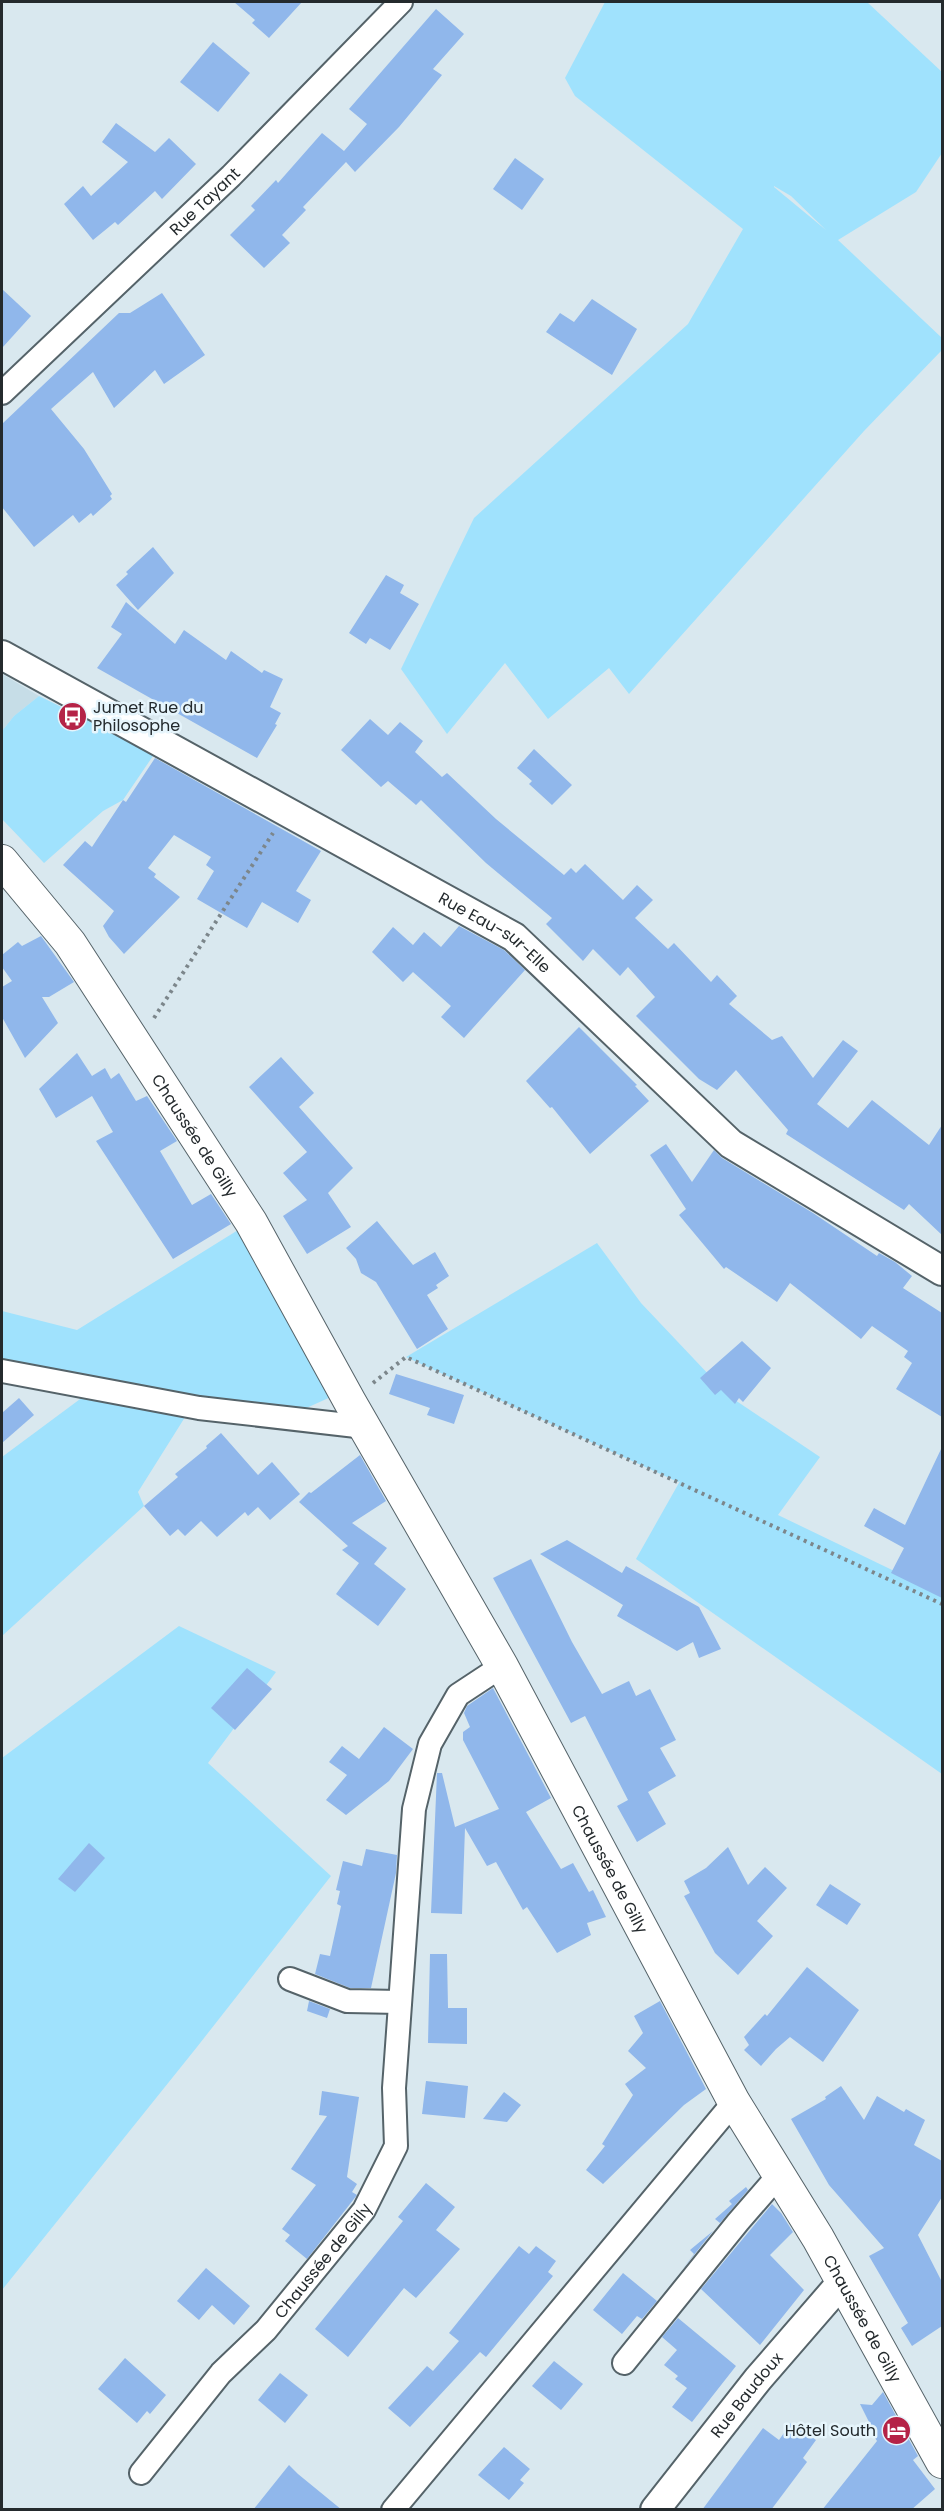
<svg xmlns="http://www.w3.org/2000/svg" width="944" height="2511" viewBox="0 0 944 2511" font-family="Poppins,sans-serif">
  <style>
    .built { fill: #c6dde7 }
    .green { fill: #a0e2fd; fill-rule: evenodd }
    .building { fill: #90b7eb }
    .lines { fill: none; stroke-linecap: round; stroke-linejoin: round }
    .minor-casing { stroke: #556369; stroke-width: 26 }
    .tertiary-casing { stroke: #556369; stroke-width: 32 }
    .secondary-casing { stroke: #556369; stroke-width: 34 }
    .path { stroke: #7c868b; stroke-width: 4; stroke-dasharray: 3 4.5; stroke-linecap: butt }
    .minor { stroke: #fff; stroke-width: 22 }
    .tertiary { stroke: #fff; stroke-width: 28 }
    .secondary { stroke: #fff; stroke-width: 32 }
    .labels { text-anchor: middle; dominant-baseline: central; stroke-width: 5; stroke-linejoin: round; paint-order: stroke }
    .street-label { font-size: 16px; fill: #242a2d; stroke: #e6f5fc }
    .poi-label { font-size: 16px; fill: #242a2d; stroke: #e6f5fc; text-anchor: start }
  </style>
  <rect width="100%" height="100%" fill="#d9e8ef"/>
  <polygon class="built" points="2,674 39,696 14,716 2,731"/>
  <g class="green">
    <path d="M 605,2 L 867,2 L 942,72 L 942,153 L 916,192 L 838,240 L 942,338 L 942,350 L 864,431 L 629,694 L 609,668 L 548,719 L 505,663 L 447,734 L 401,669 L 474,518 L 688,324 L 743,229 L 575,96 L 565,78 ZM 774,186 L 791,196 L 826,230 L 774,187 Z"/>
    <polygon points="39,696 155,753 123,800 103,811 44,863 2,819 2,731 14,716"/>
    <polygon points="251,1222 344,1391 302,1410 2,1370 2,1311 77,1330"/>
    <polygon points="597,1243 641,1303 729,1396 820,1457 778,1515 942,1594 942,1774 636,1559 680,1481 678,1482 406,1357"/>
    <polygon points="95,1388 192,1406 138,1492 144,1506 2,1636 2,1457"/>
    <polygon points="179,1626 276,1672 208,1763 331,1876 197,2047 2,2290 2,1758"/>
  </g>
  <g class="building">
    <polygon points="234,2 302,2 269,38 252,23 255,20"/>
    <polygon points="436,9 464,34 433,69 442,75 399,127 355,172 346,162 303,207 306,210 282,235 290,243 264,268 230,235 255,210 251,206 276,180 278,183 322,133 344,151 367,124 349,109"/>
    <polygon points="213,42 250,73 218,112 180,82"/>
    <polygon points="116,123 155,152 169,138 196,164 162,199 155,191 118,225 115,222 93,240 64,204 83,186 91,196 128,162 102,142"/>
    <polygon points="515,158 544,179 522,210 493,189"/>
    <polygon points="2,289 31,316 2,348"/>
    <polygon points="162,293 205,355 164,384 155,370 114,408 93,372 51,409 84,449 112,494 110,496 112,499 93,516 91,513 79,523 73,515 34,547 2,507 2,424 119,313 130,313"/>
    <polygon points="592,299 637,329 612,375 546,332 560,313 574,322"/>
    <polygon points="153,547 174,573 138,610 116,585 128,574 126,572"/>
    <polygon points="386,575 404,585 400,593 419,604 390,650 370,638 366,644 349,633"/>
    <polygon points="126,602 175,644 184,630 226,660 231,651 262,673 264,670 283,679 270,707 281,713 275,724 277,725 257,758 97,668 122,634 111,627"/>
    <polygon points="370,719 388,735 400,722 423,741 415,752 442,777 447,773 496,819 564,875 571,868 576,873 585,864 623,900 637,885 653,900 635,918 668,949 674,943 711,982 717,975 737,996 729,1004 772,1040 782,1036 813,1078 843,1040 858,1051 817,1104 848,1128 872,1100 929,1145 942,1125 942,1235 909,1204 904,1210 786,1134 788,1130 736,1070 717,1090 699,1079 636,1016 655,997 628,967 620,976 593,949 583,961 546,924 552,918 486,863 421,800 416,805 388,781 381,787 341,750"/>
    <polygon points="534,749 572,785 552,805 529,784 532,781 517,768"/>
    <polygon points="155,758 321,851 296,891 311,900 298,923 262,902 247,928 197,899 214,871 206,865 211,857 174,835 148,868 156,874 154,877 180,897 124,954 109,937 103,926 114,911 63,865 85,841 92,847 123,800 126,802"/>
    <polygon points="459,926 504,950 525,970 464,1038 441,1017 451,1006 413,972 403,982 372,952 393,927 413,945 424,932 441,947"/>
    <polygon points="41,936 74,982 49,997 42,997 58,1023 25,1058 2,1017 2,987 12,981 2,967 2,955 18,942 22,946"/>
    <polygon points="579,1027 637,1085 635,1086 649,1101 590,1154 552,1107 550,1108 526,1081"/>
    <polygon points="77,1053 92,1076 105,1068 111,1079 119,1073 136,1101 147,1096 177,1141 160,1151 192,1205 211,1194 231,1224 173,1259 96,1141 113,1132 92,1096 56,1118 39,1089"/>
    <polygon points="281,1057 314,1093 299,1107 353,1168 328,1193 351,1227 307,1254 283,1216 307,1200 283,1173 307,1152 249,1087"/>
    <polygon points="666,1144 692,1182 714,1150 722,1158 813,1213 877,1256 879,1253 895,1262 912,1276 903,1288 942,1313 942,1417 896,1389 912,1363 904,1357 908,1351 872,1326 861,1339 790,1283 777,1302 726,1267 724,1269 679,1215 686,1209 650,1155"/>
    <polygon points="377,1221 413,1265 435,1252 449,1276 436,1285 438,1288 427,1295 448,1329 417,1349 376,1282 361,1273 356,1259 346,1248"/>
    <polygon points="742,1341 771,1368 743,1402 739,1398 735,1404 721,1390 715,1395 700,1378"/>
    <polygon points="396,1374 464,1395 454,1424 427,1415 430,1408 389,1394"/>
    <polygon points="19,1398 34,1415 2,1443 2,1413"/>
    <polygon points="221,1433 258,1475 272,1462 300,1494 270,1520 258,1507 248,1516 245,1512 217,1537 201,1521 185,1536 178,1529 170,1536 144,1506 178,1477 175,1474 207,1448 206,1446"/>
    <polygon points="942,1447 942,1598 891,1573 904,1548 864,1526 874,1508 905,1525"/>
    <polygon points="360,1455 386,1501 352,1523 387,1548 374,1564 406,1589 378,1626 336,1594 359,1563 342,1550 348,1546 299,1502 309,1492 311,1493"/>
    <polygon points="567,1540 622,1573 626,1566 699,1607 721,1649 699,1658 693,1642 677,1651 617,1616 623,1605 540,1554"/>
    <polygon points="531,1559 572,1642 602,1694 629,1681 636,1696 650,1689 676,1740 660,1748 676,1776 648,1792 666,1824 637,1842 617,1806 628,1800 585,1716 571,1723 493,1578"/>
    <polygon points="247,1668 272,1689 235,1730 211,1708"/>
    <polygon points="493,1688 551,1798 526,1812 561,1869 573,1863 589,1892 593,1890 606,1917 587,1923 591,1935 557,1953 527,1907 523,1910 496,1862 487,1866 465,1828 462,1914 431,1913 437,1773 442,1773 455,1827 499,1809 463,1740 463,1732 470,1727 464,1713 467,1706"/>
    <polygon points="384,1727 413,1749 389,1781 346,1815 326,1800 347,1775 329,1762 342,1746 359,1759"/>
    <polygon points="89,1843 105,1858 75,1892 58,1879"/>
    <polygon points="728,1847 748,1885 765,1867 787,1888 757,1921 773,1936 738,1975 715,1953 684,1896 690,1893 684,1881 706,1868"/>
    <polygon points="366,1849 397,1855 396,1873 371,1988 350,1988 315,1974 320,1954 330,1956 341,1906 337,1904 340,1891 336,1890 343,1861 362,1866"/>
    <polygon points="830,1884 861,1904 847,1925 816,1905"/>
    <polygon points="430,1954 447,1954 448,2008 467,2008 467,2044 428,2043"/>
    <polygon points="807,1967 859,2010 823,2062 790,2037 776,2049 761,2066 744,2050 749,2045 744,2037 765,2014 767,2016"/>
    <polygon points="309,2001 330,2009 327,2018 307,2011"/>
    <polygon points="660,2001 706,2089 684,2105 603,2184 586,2170 605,2146 602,2144 633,2095 625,2084 646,2068 628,2051 643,2033 634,2016"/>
    <polygon points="426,2081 468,2086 465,2118 422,2114"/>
    <polygon points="841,2086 864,2120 877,2096 904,2112 906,2109 925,2120 914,2145 942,2161 942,2197 918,2235 942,2282 942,2326 912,2346 901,2328 908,2323 869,2256 884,2248 829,2185 791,2119 826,2099 825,2097"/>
    <polygon points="322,2091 359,2097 347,2177 357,2184 352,2192 357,2195 307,2259 285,2241 290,2235 282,2229 316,2185 291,2169 327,2116 319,2115"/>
    <polygon points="504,2092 521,2105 507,2122 483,2119"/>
    <polygon points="426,2183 455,2207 436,2230 460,2249 416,2298 404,2288 348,2357 315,2329 403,2221 398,2217"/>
    <polygon points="746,2187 748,2190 720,2223 715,2219 732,2204 729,2201"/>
    <polygon points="772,2204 781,2213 793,2232 770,2255 804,2290 760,2345 701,2289"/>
    <polygon points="713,2231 682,2270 694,2254 690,2250"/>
    <polygon points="519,2246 529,2254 536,2246 556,2261 548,2272 553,2276 486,2357 480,2352 410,2427 388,2408 427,2366 433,2371 459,2341 449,2333"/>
    <polygon points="206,2268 250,2306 234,2325 212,2305 199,2320 177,2301"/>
    <polygon points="623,2273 657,2301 642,2319 637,2316 622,2334 593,2310"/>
    <polygon points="678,2318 736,2366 692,2422 672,2407 687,2388 675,2379 678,2376 664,2365 677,2350 662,2337"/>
    <polygon points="125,2358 166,2395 150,2414 147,2411 137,2423 98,2389"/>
    <polygon points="554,2361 583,2384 561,2410 532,2386"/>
    <polygon points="280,2373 308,2395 285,2423 258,2400"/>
    <polygon points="883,2392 918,2456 913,2460 935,2489 911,2510 822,2510 877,2441 866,2423 869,2422 860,2404 872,2405"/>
    <polygon points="791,2423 816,2440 803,2458 807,2462 771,2510 702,2510 763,2428 779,2440"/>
    <polygon points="504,2447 530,2469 520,2480 524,2483 509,2500 478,2475"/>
    <polygon points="289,2465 298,2474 342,2510 253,2510"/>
  </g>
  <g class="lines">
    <defs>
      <g id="minor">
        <path id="s1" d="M 2,393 L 231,176 L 401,2"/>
        <polyline points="2,1371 199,1408 365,1427"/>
        <polyline points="290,1979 347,2001 400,2002"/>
        <polyline points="624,2363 738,2222 778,2176"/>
        <path id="s2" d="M 141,2473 L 221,2373 L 266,2330 L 364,2210 L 396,2146 L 394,2088 L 414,1809 L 430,1744 L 458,1695 L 502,1666"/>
        <polyline points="393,2510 734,2102"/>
      </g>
      <g id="tertiary">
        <path id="s3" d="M 2,655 L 514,937 L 731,1144 L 942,1271"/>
        <path id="s4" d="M 655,2510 L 758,2379 L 842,2282"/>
      </g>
      <g id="secondary">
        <path id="s5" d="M 2,861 L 70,943 L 251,1222 L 350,1402 L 502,1666 L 734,2102 L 818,2238 L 942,2462"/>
      </g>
    </defs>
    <use href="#minor" class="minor-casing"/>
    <use href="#tertiary" class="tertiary-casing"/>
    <use href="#secondary" class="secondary-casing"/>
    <g class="path">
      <polyline points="154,1018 273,833"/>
      <polyline points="373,1383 406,1357 942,1604"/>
    </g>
    <use href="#minor" class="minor"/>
    <use href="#tertiary" class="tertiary"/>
    <use href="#secondary" class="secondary"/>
  </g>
  <defs>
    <symbol id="bus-disc" viewBox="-11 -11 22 22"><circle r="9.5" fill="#b52347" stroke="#e6f5fc"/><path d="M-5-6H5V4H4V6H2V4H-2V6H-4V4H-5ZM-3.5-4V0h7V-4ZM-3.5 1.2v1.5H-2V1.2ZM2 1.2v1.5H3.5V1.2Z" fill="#fff"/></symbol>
    <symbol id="hotel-disc" viewBox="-11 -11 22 22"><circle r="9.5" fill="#b52347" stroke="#e6f5fc"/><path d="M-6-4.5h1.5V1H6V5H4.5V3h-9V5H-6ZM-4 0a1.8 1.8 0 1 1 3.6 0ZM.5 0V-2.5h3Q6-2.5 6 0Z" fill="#fff"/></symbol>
  </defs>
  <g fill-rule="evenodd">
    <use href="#bus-disc" x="56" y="700" width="33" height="33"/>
    <use href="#hotel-disc" x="880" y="2414" width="33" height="33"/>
  </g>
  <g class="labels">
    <g class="street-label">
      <text stroke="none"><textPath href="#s1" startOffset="279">Rue Tayant</textPath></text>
      <text stroke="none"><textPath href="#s3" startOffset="566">Rue Eau-sur-Elle</textPath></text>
      <text stroke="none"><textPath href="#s5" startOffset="336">Chaussée de Gilly</textPath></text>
      <text stroke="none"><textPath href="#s5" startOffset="1179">Chaussée de Gilly</textPath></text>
      <text stroke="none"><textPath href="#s2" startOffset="280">Chaussée de Gilly</textPath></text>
      <text stroke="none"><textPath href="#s5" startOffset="1695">Chaussée de Gilly</textPath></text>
      <text stroke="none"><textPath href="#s4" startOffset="147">Rue Baudoux</textPath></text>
    </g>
    <g class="poi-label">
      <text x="93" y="707">Jumet Rue du<tspan x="93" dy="18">Philosophe</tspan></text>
      <text x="876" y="2430" text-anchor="end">Hôtel South</text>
    </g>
  </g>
  <rect width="944" height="2511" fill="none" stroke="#242a2d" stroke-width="6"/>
</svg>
